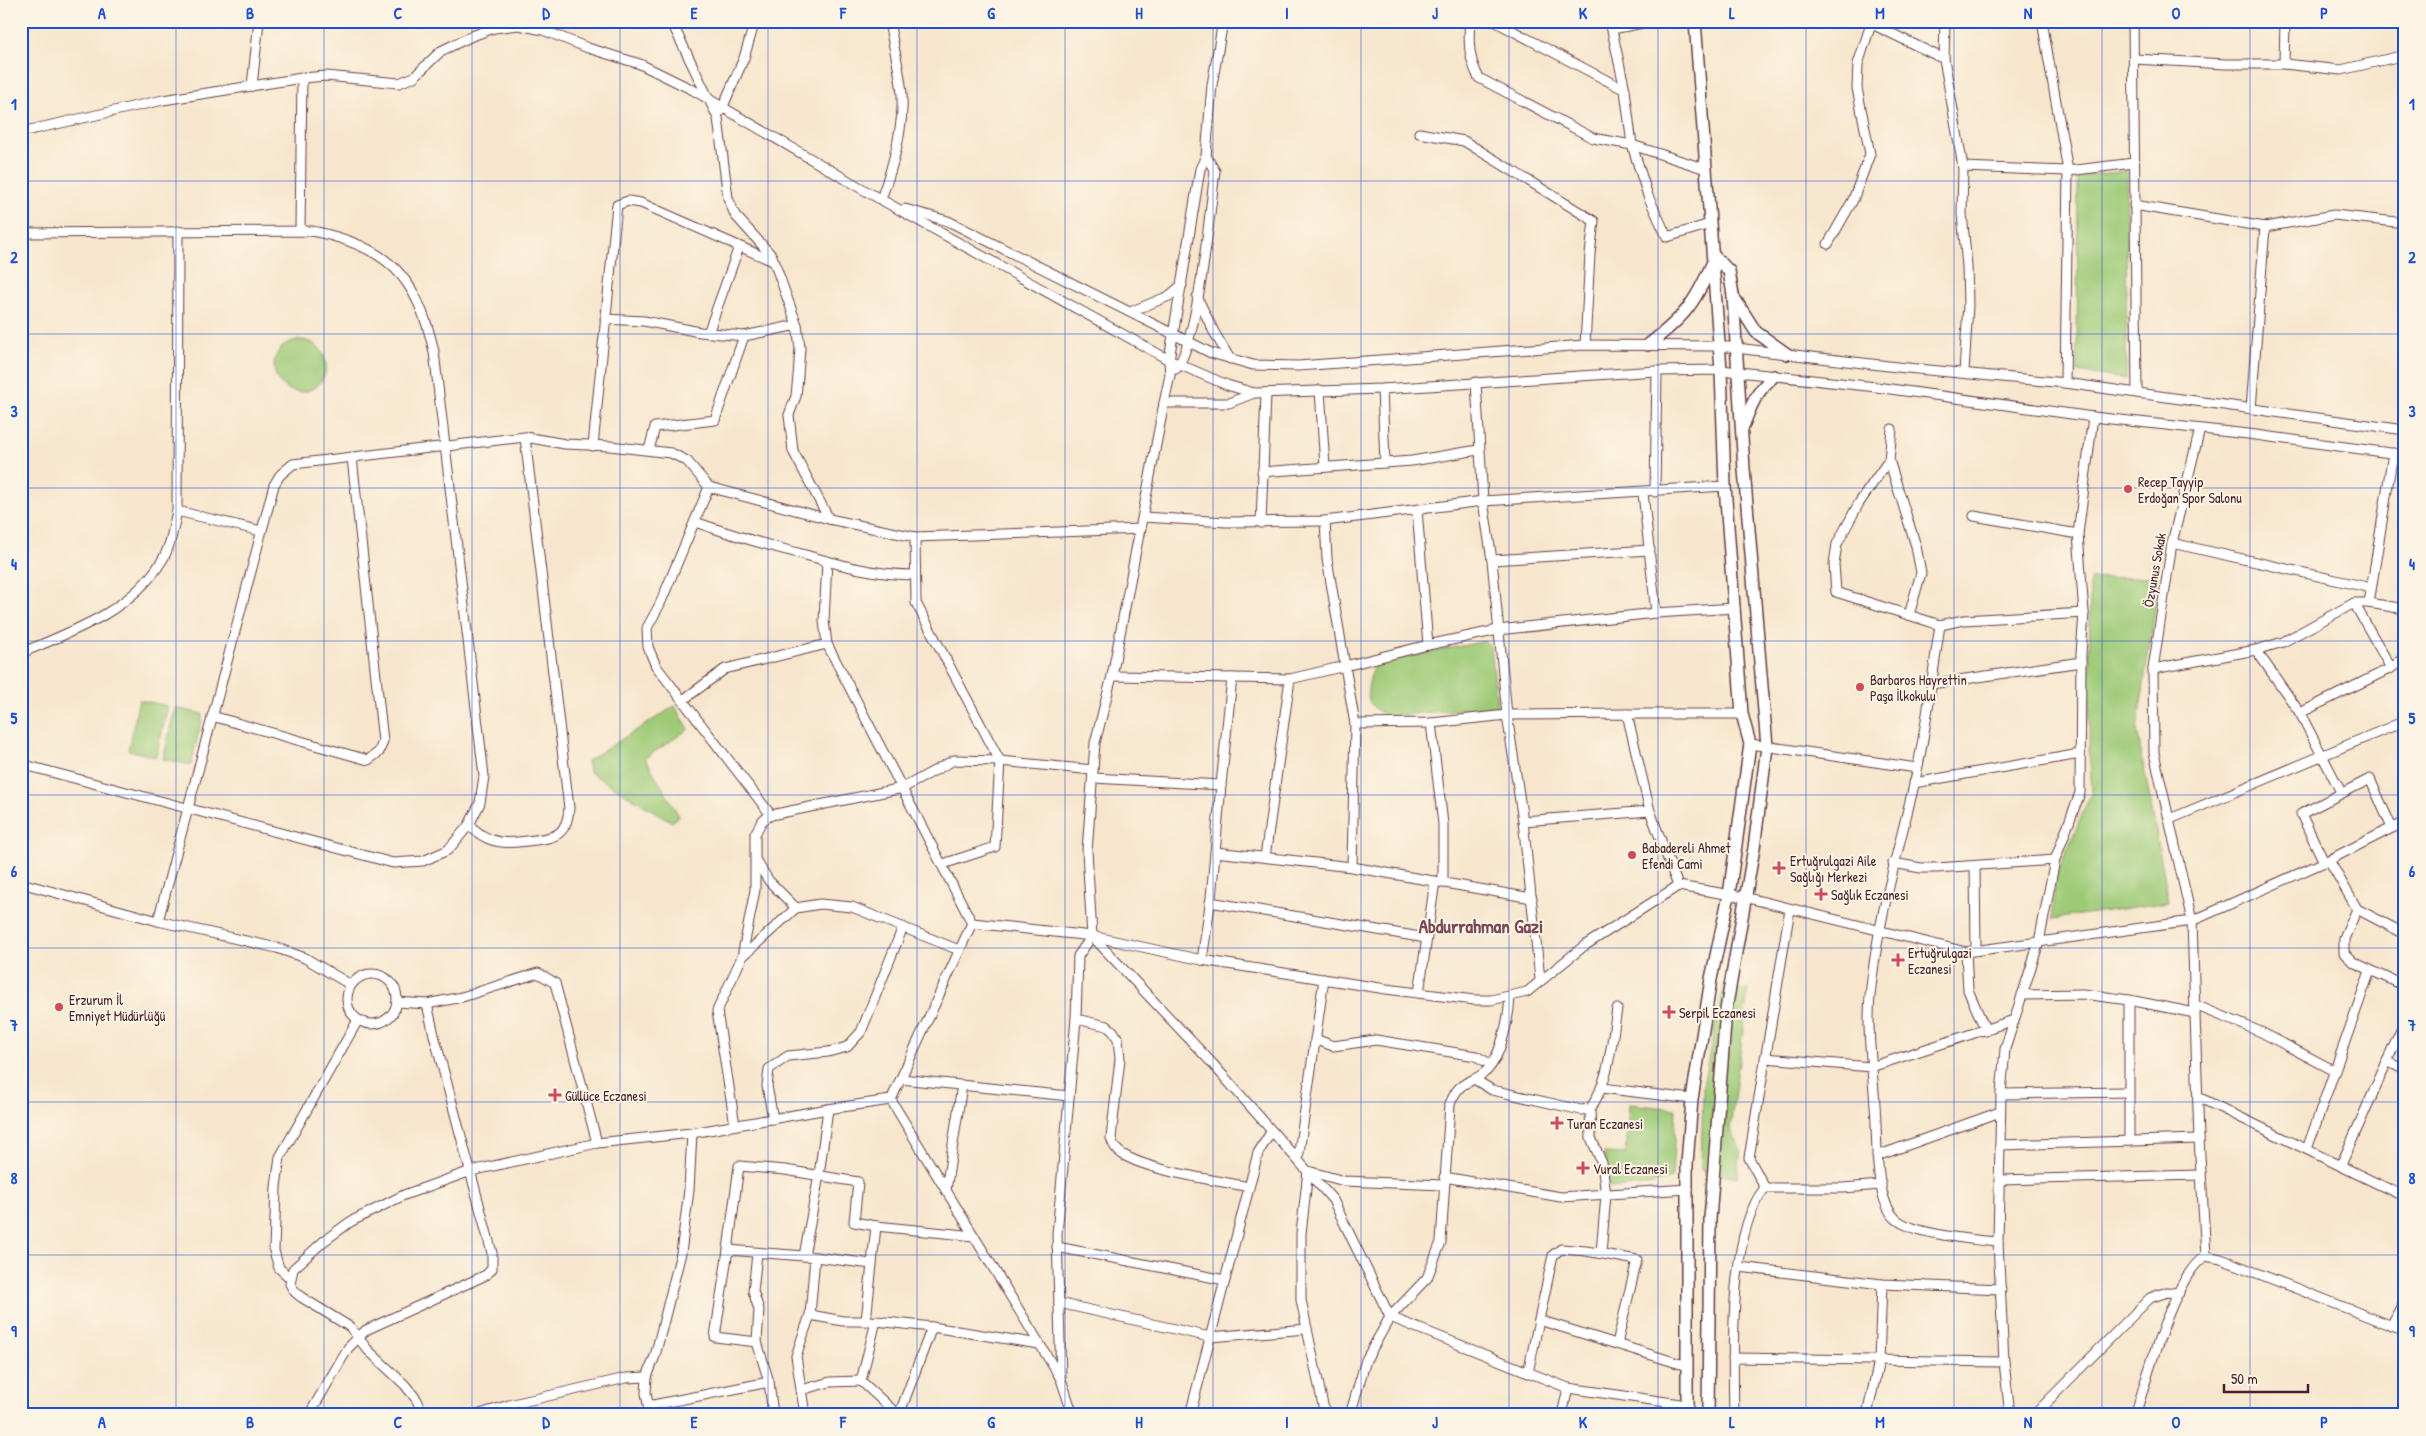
<svg xmlns="http://www.w3.org/2000/svg" width="2426" height="1436" viewBox="0 0 2426 1436" font-family="'Patrick Hand',sans-serif">
  <style>
    .green { fill: #9eca77; stroke: #747451 }
    .lines { fill: none; stroke-linecap: round; stroke-linejoin: round }
    .minor-casing { stroke: #643d43; stroke-width: 11 }
    .tertiary-casing { stroke: #643d43; stroke-width: 14 }
    .minor { stroke: #fff; stroke-width: 9 }
    .tertiary { stroke: #fff; stroke-width: 11 }
    .grid { fill: none; stroke: #1d4ed8; stroke-width: 1; stroke-opacity: 0.55 }
    .poi-dot { fill: #d1495b; stroke: #fcf5e5; stroke-width: 2 }
    .labels { text-anchor: middle; dominant-baseline: central; stroke-width: 4; stroke-linejoin: round; paint-order: stroke }
    .poi-label { font-size: 14px; fill: #4a1f2b; stroke: #fcf5e5; text-anchor: start }
    .street-label { font-size: 14px; fill: #4a1f2b; stroke: #fcf5e5 }
    .district-label { font-size: 19px; font-weight: bold; fill: #7a4858; stroke: #fcf5e5 }
    .neatline { fill: none; stroke: #1d4ed8; stroke-width: 2 }
    .grid-label { font-size: 16px; text-anchor: middle; font-weight: bold; fill: #1d4ed8 }
  </style>
  <rect width="100%" height="100%" fill="#fcf5e5"/>
  <filter id="ink" filterUnits="userSpaceOnUse"><feTurbulence type="fractalNoise" baseFrequency=".02" numOctaves="2"/><feDisplacementMap in="SourceGraphic" scale="10" xChannelSelector="R" yChannelSelector="G"/><feConvolveMatrix kernelMatrix="1 2 1 2 8 2 1 2 1" color-interpolation-filters="sRGB"/></filter>
  <filter id="wash" filterUnits="userSpaceOnUse"><feTurbulence type="fractalNoise" baseFrequency=".0096" numOctaves="4" result="noise"/><feDisplacementMap in="SourceGraphic" scale="20" xChannelSelector="R" yChannelSelector="G"/><feGaussianBlur stdDeviation="1.12" result="paint"/><feColorMatrix in="noise" values="0 0 0 0 0 0 0 0 0 0 0 0 0 0 0 0 0 1.4 0 .05"/><feComposite in="paint" operator="in"/></filter>
  <g filter="url(#wash)">
    <rect width="100%" height="100%" fill="#f7e6cd"/>
    <g class="green">
      <polygon points="2127,171 2126,379 2077,372 2078,176"/>
      <circle cx="300" cy="366" r="26"/>
      <polygon points="2160,576 2137,730 2169,902 2052,919 2056,876 2092,791 2089,751 2090,579"/>
      <path d="M 1485,641 L 1491,647 L 1497,706 L 1389,716 C 1361,707 1366,687 1375,664 Z"/>
      <polygon points="139,700 168,706 156,757 128,750"/>
      <polygon points="675,706 689,729 645,758 679,816 672,822 589,772 587,761"/>
      <polygon points="175,708 203,714 191,765 163,759"/>
      <polygon points="1723,987 1748,990 1730,1130 1741,1150 1737,1177 1701,1170 1703,1085"/>
      <polygon points="1629,1104 1676,1109 1672,1178 1649,1185 1610,1188 1604,1153 1626,1154"/>
    </g>
  </g>
  <g filter="url(#ink)">
    <g class="lines">
      <defs>
        <g id="minor">
          <polyline points="671,21 718,118 728,198 735,215 772,256 797,325 800,348 798,376 796,396 789,415 793,451 829,519"/>
          <path d="M 1470,21 C 1468,42 1469,60 1479,78 L 1593,138 L 1632,145 L 1706,169"/>
          <polyline points="1494,21 1625,90"/>
          <polyline points="1610,21 1625,90 1632,145 1648,196 1667,237 1710,224"/>
          <polyline points="1945,21 1944,59 1963,167 1962,214 1967,266 1968,305 1964,373"/>
          <polyline points="2133,21 2137,393"/>
          <polyline points="1868,22 1944,59"/>
          <polyline points="1612,29 1654,21"/>
          <polyline points="2134,59 2225,64 2284,64 2341,70 2405,55"/>
          <polyline points="2284,64 2285,21"/>
          <polyline points="252,86 259,21"/>
          <polyline points="721,111 744,58 755,21"/>
          <polyline points="21,132 163,100 302,78 326,76 399,83 414,77 441,51 472,36 494,28 519,25 543,30 588,48 640,64 693,90 871,194 1169,360 1227,385 1254,393 1382,389 1657,371 1721,370 1876,387 2093,417 2248,434 2405,455"/>
          <polyline points="1419,133 1464,141 1594,221 1590,254 1585,345"/>
          <polyline points="1963,167 2068,171 2042,21"/>
          <path d="M 881,199 C 893,166 904,129 902,94 C 900,70 893,45 889,21"/>
          <polyline points="2134,205 2265,227 2334,215 2405,223"/>
          <polyline points="905,209 948,221 1211,353 1253,365 1298,366 1585,345 1719,346 1897,367 2065,383 2405,430"/>
          <polyline points="300,230 302,78"/>
          <path d="M 21,233 L 312,231 C 388,246 418,277 434,352 L 484,776 L 480,803 L 469,825 L 448,850 L 423,861 L 393,863 L 21,764"/>
          <polyline points="1828,244 1853,200 1870,154 1857,88 1858,64 1872,21"/>
          <polyline points="1197,297 1214,332 1230,359"/>
          <polyline points="1130,312 1169,296 1182,285"/>
          <polyline points="605,319 644,321 700,332 744,336 797,325"/>
          <polyline points="708,333 739,247"/>
          <path d="M 1176,369 C 1198,343 1210,210 1215,171 L 1206,156"/>
          <polyline points="1476,382 1483,501 1492,560 1507,715 1523,821 1540,979"/>
          <polyline points="2065,383 2068,171 2134,163"/>
          <polyline points="1382,389 1385,463"/>
          <polyline points="1320,390 1325,467"/>
          <polyline points="1254,393 1229,403 1164,403 1112,676 1095,743 1087,851 1092,936 1211,1062 1333,1200 1390,1317 1568,1388 1687,1405"/>
          <polyline points="1164,403 1170,375 1169,360 1200,169 1206,156 1212,85 1223,21"/>
          <polyline points="2251,409 2265,227"/>
          <polyline points="1892,429 1889,460 1859,503 1837,544 1834,564 1836,592 1940,625 1964,620 2084,613"/>
          <polyline points="2200,429 2172,543 2153,669 2154,753 2192,921 2199,1139 2206,1256"/>
          <polyline points="593,446 617,205 628,201 641,203 775,262"/>
          <polyline points="649,450 655,427 715,420 744,336"/>
          <polyline points="1889,460 1916,546 1921,573 1909,615"/>
          <polyline points="1262,472 1412,461 1478,450"/>
          <polyline points="1655,492 1657,371"/>
          <polyline points="1643,493 1656,613"/>
          <polyline points="1417,510 1428,645"/>
          <polyline points="177,511 261,531"/>
          <polyline points="1974,516 2078,534"/>
          <polyline points="1143,517 1227,522 1325,521 1483,501 1725,486"/>
          <polyline points="1325,521 1327,559 1345,666 1428,645 1498,630 1656,613 1735,608"/>
          <path d="M 695,522 C 730,534 765,545 802,554 C 840,565 876,575 915,575"/>
          <polyline points="1261,523 1266,394"/>
          <polyline points="915,537 916,603 1000,761 995,847 943,864"/>
          <polyline points="2172,543 2371,588"/>
          <polyline points="1492,560 1650,550"/>
          <polyline points="827,561 824,621 827,644 972,923 891,1100 1061,1379"/>
          <polyline points="2354,603 2391,668"/>
          <polyline points="2369,603 2393,453"/>
          <path d="M 1940,625 C 1932,678 1926,733 1914,785 C 1897,855 1877,924 1870,996 C 1866,1039 1875,1082 1876,1124 C 1877,1149 1876,1201 1896,1219 C 1913,1234 1975,1240 1998,1242"/>
          <polyline points="2256,650 2300,713 2341,792"/>
          <path d="M 21,653 C 71,632 131,611 161,562 C 171,547 173,528 177,511 L 178,231"/>
          <polyline points="2153,669 2256,650 2283,642 2354,603 2369,603 2405,609"/>
          <polyline points="1112,676 1290,679 1345,666 1355,724 1352,867 1215,852"/>
          <polyline points="1931,684 2081,662"/>
          <polyline points="683,700 725,669 827,644"/>
          <polyline points="2300,713 2391,668 2405,658"/>
          <polyline points="1627,714 1742,714"/>
          <polyline points="212,716 368,760 379,752 383,741 352,458"/>
          <polyline points="1431,723 1443,824 1443,883"/>
          <polyline points="1355,724 1431,723 1507,715 1627,714 1650,811 1678,886"/>
          <polyline points="1750,744 1917,768"/>
          <polyline points="1093,770 1000,761 954,760 903,788 771,815 656,666 648,647 647,628 660,604 709,487 829,519 915,537 1141,529"/>
          <polyline points="1093,778 1221,785 1232,678"/>
          <polyline points="1914,783 2080,754"/>
          <polyline points="2170,819 2405,721"/>
          <polyline points="1523,821 1650,811"/>
          <path d="M 469,825 C 477,832 485,839 496,841 C 506,844 517,842 527,841 C 552,838 567,838 569,808 L 525,437"/>
          <polyline points="1265,857 1290,679"/>
          <polyline points="2329,860 2357,909 2405,934"/>
          <polyline points="756,861 769,881 796,908"/>
          <polyline points="2324,862 2301,814 2370,779 2392,828"/>
          <polyline points="1893,863 1921,868 1936,868 2055,860"/>
          <polyline points="1975,866 1976,950"/>
          <polyline points="1352,867 1532,898"/>
          <polyline points="21,883 158,921 277,948 305,958 351,985"/>
          <polyline points="1210,902 1426,938"/>
          <polyline points="2357,909 2344,939 2344,953 2353,962 2405,986"/>
          <polyline points="158,921 274,485 280,475 293,464 525,437 565,444 610,446 671,453 687,461 709,487"/>
          <polyline points="972,923 1092,936"/>
          <polyline points="1966,952 1968,990 1986,1031"/>
          <polyline points="742,957 755,890 755,834 762,821 771,815"/>
          <polyline points="1202,960 1211,898 1221,785"/>
          <circle cx="372" cy="999" r="25"/>
          <polyline points="1419,993 1435,881"/>
          <polyline points="2022,995 2083,994 2129,1000 2195,1013"/>
          <polyline points="2129,1000 2129,1141"/>
          <polyline points="397,1002 427,1004 462,997 538,973 555,983 597,1143"/>
          <polyline points="2195,1005 2261,1032 2335,1071"/>
          <path d="M 1076,1019 L 1107,1026 L 1113,1031 L 1118,1039 L 1120,1059 L 1111,1138 C 1113,1145 1116,1150 1122,1154 C 1149,1171 1215,1180 1249,1187"/>
          <polyline points="1315,1039 1333,1046 1376,1040 1476,1056 1490,1064"/>
          <polyline points="1765,1058 1871,1067 2014,1020"/>
          <polyline points="2387,1061 2405,1070"/>
          <polyline points="901,1079 1069,1096"/>
          <path d="M 1474,1079 L 1492,1090 L 1581,1110 L 1590,1109 C 1610,1080 1611,1044 1617,1009"/>
          <polyline points="1602,1088 1692,1099"/>
          <polyline points="2001,1094 2128,1092"/>
          <polyline points="2198,1097 2405,1197"/>
          <polyline points="1590,1109 1591,1138 1602,1163 1606,1195 1601,1253"/>
          <polyline points="773,1119 767,1086 769,1069 788,1056 828,1052 847,1047 861,1032 903,927"/>
          <polyline points="735,1125 717,1011 742,957 796,908 820,904 852,907 959,950"/>
          <polyline points="2000,1145 2199,1139"/>
          <polyline points="2307,1149 2370,971"/>
          <polyline points="1877,1156 2000,1112"/>
          <polyline points="1298,1159 1324,979"/>
          <polyline points="2341,1165 2405,1021"/>
          <polyline points="1444,1177 1561,1197 1688,1189"/>
          <polyline points="1999,1180 2201,1175"/>
          <polyline points="1765,1188 1843,1188 1881,1185"/>
          <polyline points="946,1190 962,1085"/>
          <polyline points="1057,1247 1225,1280"/>
          <polyline points="728,1250 739,1166 785,1170 858,1182 854,1222 876,1226"/>
          <polyline points="757,1254 753,1291 759,1310 757,1342 715,1337 728,1250 804,1256"/>
          <polyline points="815,1257 872,1264"/>
          <polyline points="1739,1267 1882,1284 2001,1289"/>
          <polyline points="290,1278 279,1268 274,1251 276,1187 280,1157 358,1020"/>
          <polyline points="1059,1303 1210,1337 1307,1329"/>
          <polyline points="810,1315 843,1321 871,1321"/>
          <polyline points="1539,1320 1553,1255 1561,1249 1586,1251 1637,1260 1617,1344"/>
          <polyline points="866,1321 876,1226 974,1236"/>
          <polyline points="2391,1326 2405,1299"/>
          <polyline points="757,1342 769,1382 773,1415"/>
          <polyline points="1733,1358 2004,1362"/>
          <polyline points="1528,1373 1539,1320 1687,1366"/>
          <polyline points="801,1390 830,1382 861,1381"/>
          <polyline points="648,1406 769,1382"/>
          <polyline points="309,1415 348,1348 366,1330 486,1275 492,1269 492,1253 434,1035 427,1004"/>
          <polyline points="423,1415 417,1400 405,1385 367,1349 350,1327 301,1297 295,1292 290,1284 293,1269 324,1241 350,1222 404,1195 471,1171 597,1143 692,1133 828,1109 891,1100"/>
          <polyline points="477,1415 509,1405 626,1378 647,1377"/>
          <polyline points="650,1415 646,1393 647,1377 655,1356 681,1253 689,1190 692,1133"/>
          <polyline points="805,1415 796,1356 810,1315 815,1257 804,1256 819,1175 828,1109"/>
          <polyline points="898,1415 861,1381 876,1321 932,1327"/>
          <polyline points="899,1415 932,1327 1039,1344"/>
          <polyline points="1073,1415 1061,1379 1057,1234 1076,1019 1078,956 1092,936 1202,960 1386,989 1474,1000 1491,1000 1527,992 1584,946 1678,886 1744,897 1966,952 2192,921 2329,860 2392,828 2405,823"/>
          <polyline points="1190,1415 1258,1153 1271,1132"/>
          <polyline points="1325,1415 1301,1300 1301,1234 1308,1171 1344,1181 1443,1185"/>
          <path d="M 1350,1415 L 1366,1360 L 1390,1317 L 1427,1278 L 1441,1242 L 1450,1104 C 1460,1079 1467,1086 1484,1073 C 1501,1060 1509,1017 1510,997"/>
          <polyline points="1562,1415 1568,1388"/>
          <path d="M 1734,1415 C 1733,1359 1728,1231 1765,1188 L 1749,1158 L 1790,909"/>
          <polyline points="1867,1415 1879,1361 1882,1284"/>
          <polyline points="2010,1415 2004,1362 1998,1242 2001,1094 2005,1049 2039,942 2055,860 2080,793 2081,654 2084,613 2078,534 2093,417"/>
          <polyline points="2034,1415 2150,1298 2167,1292 2179,1293"/>
          <path d="M 2135,1415 C 2147,1379 2174,1273 2206,1256 L 2221,1259 L 2405,1331"/>
        </g>
        <g id="tertiary">
          <polyline points="1733,296 1756,332 1787,354"/>
          <path d="M 1648,345 C 1684,317 1694,305 1712,264"/>
          <path d="M 1743,427 C 1750,407 1757,390 1774,376"/>
          <polyline points="1687,1415 1687,1164 1692,1099 1711,979 1729,895 1750,744 1742,714 1725,486 1721,370 1695,21"/>
          <polyline points="1708,1415 1710,1219 1726,1010 1754,848 1767,747 1744,469 1733,295 1729,271 1713,255"/>
        </g>
      </defs>
      <use href="#minor" class="minor-casing"/>
      <use href="#tertiary" class="tertiary-casing"/>
      <use href="#minor" class="minor"/>
      <use href="#tertiary" class="tertiary"/>
    </g>
  </g>
  <path class="grid" d="M 176,21 L 176,1415M 324,21 L 324,1415M 472,21 L 472,1415M 620,21 L 620,1415M 768,21 L 768,1415M 917,21 L 917,1415M 1065,21 L 1065,1415M 1213,21 L 1213,1415M 1361,21 L 1361,1415M 1509,21 L 1509,1415M 1658,21 L 1658,1415M 1806,21 L 1806,1415M 1954,21 L 1954,1415M 2102,21 L 2102,1415M 2250,21 L 2250,1415M 21,181 L 2405,181M 21,334 L 2405,334M 21,488 L 2405,488M 21,641 L 2405,641M 21,795 L 2405,795M 21,948 L 2405,948M 21,1102 L 2405,1102M 21,1255 L 2405,1255"/>
  <g class="poi-dot">
    <circle cx="2128" cy="489" r="5"/>
    <circle cx="1860" cy="687" r="5"/>
    <circle cx="1632" cy="855" r="5"/>
    <path d="M1776.5 860.5h5v5h5v5h-5v5h-5v-5h-5v-5h5z"/>
    <path d="M1818.5 886.5h5v5h5v5h-5v5h-5v-5h-5v-5h5z"/>
    <path d="M1895.5 952.5h5v5h5v5h-5v5h-5v-5h-5v-5h5z"/>
    <circle cx="59" cy="1007" r="5"/>
    <path d="M1666.5 1004.5h5v5h5v5h-5v5h-5v-5h-5v-5h5z"/>
    <path d="M552.5 1087.5h5v5h5v5h-5v5h-5v-5h-5v-5h5z"/>
    <path d="M1554.5 1115.5h5v5h5v5h-5v5h-5v-5h-5v-5h5z"/>
    <path d="M1580.5 1160.5h5v5h5v5h-5v5h-5v-5h-5v-5h5z"/>
  </g>
  <g class="labels">
    <g class="poi-label">
      <text x="2138" y="481">Recep Tayyip<tspan x="2138" dy="16">Erdoğan Spor Salonu</tspan></text>
      <text x="1870" y="679">Barbaros Hayrettin<tspan x="1870" dy="16">Paşa İlkokulu</tspan></text>
      <text x="1642" y="847">Babadereli Ahmet<tspan x="1642" dy="16">Efendi Cami</tspan></text>
      <text x="1790" y="860">Ertuğrulgazi Aile<tspan x="1790" dy="16">Sağlığı Merkezi</tspan></text>
      <text x="1831" y="894">Sağlık Eczanesi</text>
      <text x="1908" y="952">Ertuğrulgazi<tspan x="1908" dy="16">Eczanesi</tspan></text>
      <text x="69" y="999">Erzurum İl<tspan x="69" dy="16">Emniyet Müdürlüğü</tspan></text>
      <text x="1679" y="1012">Serpil Eczanesi</text>
      <text x="565" y="1095">Güllüce Eczanesi</text>
      <text x="1567" y="1123">Turan Eczanesi</text>
      <text x="1593" y="1168">Vural Eczanesi</text>
    </g>
    <g class="street-label">
      <text transform="translate(2154 570) rotate(-80)">Özyunus Sokak</text>
    </g>
    <g class="district-label">
      <text x="1481" y="926">Abdurrahman Gazi</text>
    </g>
  </g>
  <rect width="2426" height="1436" fill="none" stroke="#fcf5e5" stroke-width="55"/>
  <path d="M2224 1384v8h84v-8" fill="none" stroke="#4a1f2b" stroke-width="2.5"/>
  <text x="2231" y="1384" font-size="15" fill="#4a1f2b" stroke="#fcf5e5" stroke-width="4" paint-order="stroke">50 m</text>
  <rect x="28" y="28" width="2370" height="1380" class="neatline"/>
  <g class="grid-label">
    <text x="102" y="19">A</text>
    <text x="250" y="19">B</text>
    <text x="398" y="19">C</text>
    <text x="546" y="19">D</text>
    <text x="694" y="19">E</text>
    <text x="843" y="19">F</text>
    <text x="991" y="19">G</text>
    <text x="1139" y="19">H</text>
    <text x="1287" y="19">I</text>
    <text x="1435" y="19">J</text>
    <text x="1583" y="19">K</text>
    <text x="1732" y="19">L</text>
    <text x="1880" y="19">M</text>
    <text x="2028" y="19">N</text>
    <text x="2176" y="19">O</text>
    <text x="2324" y="19">P</text>
    <text x="14" y="110">1</text>
    <text x="2412" y="110">1</text>
    <text x="14" y="263">2</text>
    <text x="2412" y="263">2</text>
    <text x="14" y="417">3</text>
    <text x="2412" y="417">3</text>
    <text x="14" y="570">4</text>
    <text x="2412" y="570">4</text>
    <text x="14" y="724">5</text>
    <text x="2412" y="724">5</text>
    <text x="14" y="877">6</text>
    <text x="2412" y="877">6</text>
    <text x="14" y="1031">7</text>
    <text x="2412" y="1031">7</text>
    <text x="14" y="1184">8</text>
    <text x="2412" y="1184">8</text>
    <text x="14" y="1337">9</text>
    <text x="2412" y="1337">9</text>
    <text x="102" y="1428">A</text>
    <text x="250" y="1428">B</text>
    <text x="398" y="1428">C</text>
    <text x="546" y="1428">D</text>
    <text x="694" y="1428">E</text>
    <text x="843" y="1428">F</text>
    <text x="991" y="1428">G</text>
    <text x="1139" y="1428">H</text>
    <text x="1287" y="1428">I</text>
    <text x="1435" y="1428">J</text>
    <text x="1583" y="1428">K</text>
    <text x="1732" y="1428">L</text>
    <text x="1880" y="1428">M</text>
    <text x="2028" y="1428">N</text>
    <text x="2176" y="1428">O</text>
    <text x="2324" y="1428">P</text>
  </g>
</svg>
